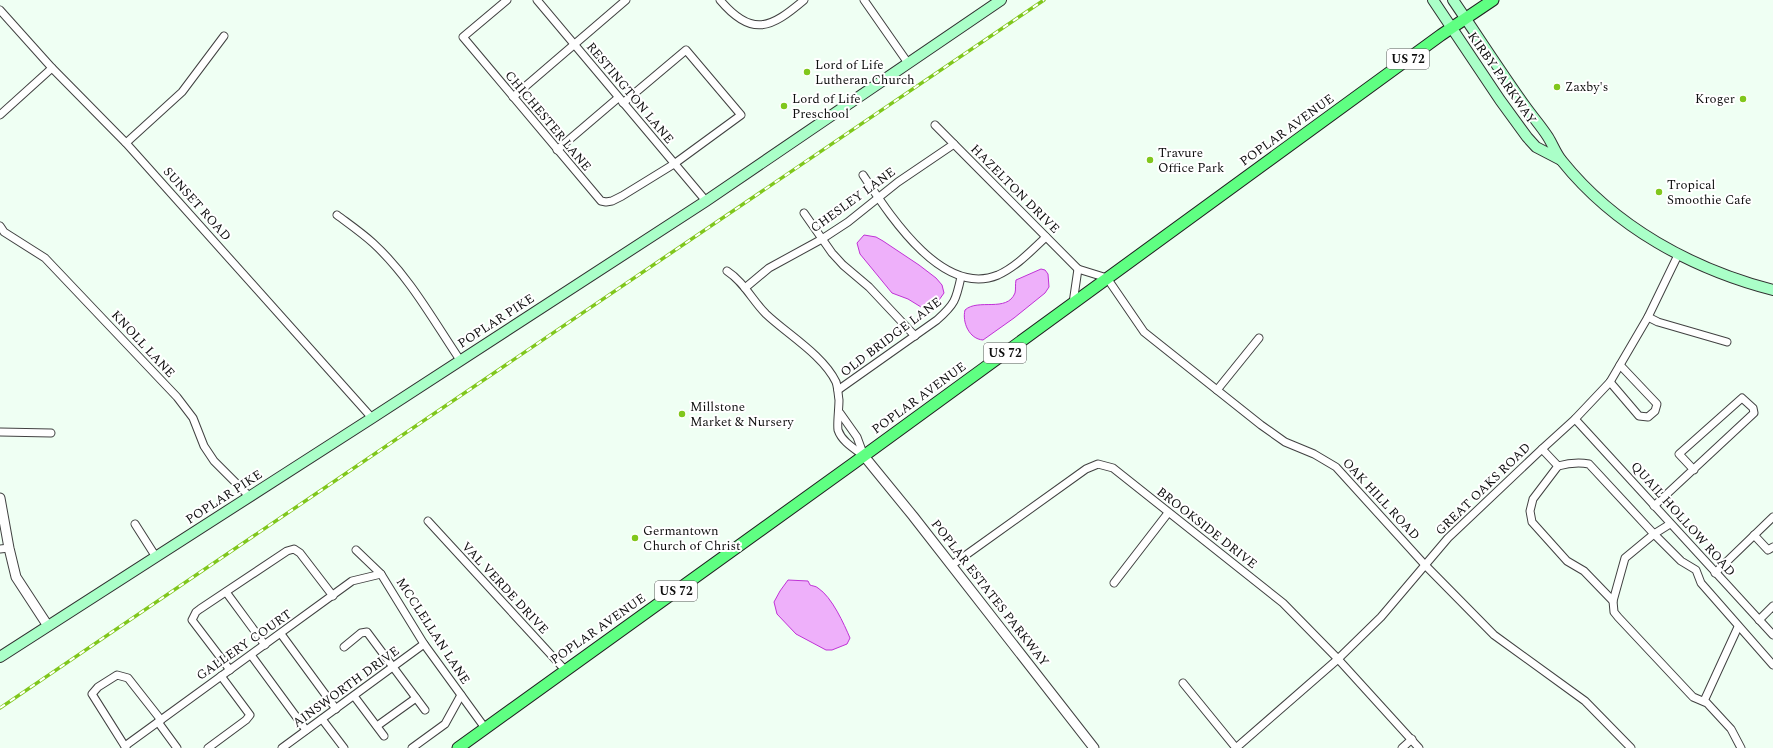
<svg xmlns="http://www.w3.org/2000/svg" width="1773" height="748" viewBox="0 0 1773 748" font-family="Spectral,serif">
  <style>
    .water { fill: #eeb0fa; stroke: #c032d6 }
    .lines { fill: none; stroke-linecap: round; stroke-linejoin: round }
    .minor-casing { stroke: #414141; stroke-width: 9 }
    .tertiary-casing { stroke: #414141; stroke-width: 11 }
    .secondary-casing { stroke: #303030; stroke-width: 12 }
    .primary-casing { stroke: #1f1f1f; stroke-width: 13 }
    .minor { stroke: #fff; stroke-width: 7 }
    .tertiary { stroke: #fff; stroke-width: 9 }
    .secondary { stroke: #aaffc8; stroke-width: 10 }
    .primary { stroke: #5fff82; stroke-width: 11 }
    .rail-casing { stroke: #80c71c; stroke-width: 3.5 }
    .rail { stroke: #fff; stroke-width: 2; stroke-dasharray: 6; stroke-linecap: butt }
    .poi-dot { fill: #80c71c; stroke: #fff; stroke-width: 1.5 }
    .labels { text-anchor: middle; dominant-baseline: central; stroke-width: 4; stroke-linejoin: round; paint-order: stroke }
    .shield { fill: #fff; stroke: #565656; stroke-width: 1 }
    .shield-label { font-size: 12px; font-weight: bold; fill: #0e0e0e }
    .poi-label { font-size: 13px; fill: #0e0e0e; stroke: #fff; text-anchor: start }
    .street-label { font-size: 13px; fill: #0e0e0e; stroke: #fff }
  </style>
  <rect width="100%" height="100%" fill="#effff3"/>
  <g class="water">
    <polygon points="864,235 876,237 883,241 919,265 936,278 942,285 944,293 934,307 930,309 921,307 908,299 892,293 860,254 857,243"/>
    <path d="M 1041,269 L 1045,270 L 1048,274 L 1049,287 L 1045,293 L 1014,318 L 983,340 C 969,339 962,322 965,310 C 978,298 1007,313 1015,293 C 1016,289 1015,285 1016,280 Z"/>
    <path d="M 788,580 L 808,581 L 810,585 C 812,586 816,586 818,588 C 832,597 844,624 850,638 L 847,644 L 832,650 L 826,650 L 796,634 L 777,614 L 774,602 L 780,591 Z"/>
  </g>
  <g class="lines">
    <defs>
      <g id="minor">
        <polyline points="507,0 463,37 601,201 606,202 612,201 622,196 674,164 741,115 686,50 623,103"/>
        <polyline points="537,0 706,201"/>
        <path d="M 720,0 C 752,38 771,28 804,0"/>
        <polyline points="864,0 908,63"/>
        <polyline points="0,10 52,68 126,143 372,418"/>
        <polyline points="513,97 626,0"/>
        <polyline points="0,115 52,68"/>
        <polyline points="935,125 1078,269 1107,278 1144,332 1261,425 1285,442 1314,454 1336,467 1425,565 1494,635 1585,701 1631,748"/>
        <polyline points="126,143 182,92 224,36"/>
        <polyline points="557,150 618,98"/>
        <path d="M 863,175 C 889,214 942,298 998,275 C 1016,267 1032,250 1046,237"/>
        <polyline points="804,213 832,253 843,265 869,287 915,336"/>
        <path d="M 337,215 C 349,224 362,233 373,243 C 409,276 433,320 460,360"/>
        <polyline points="0,226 4,232 45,258 177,397 193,418 204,446 214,461 249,496"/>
        <path d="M 727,271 C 744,282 752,300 766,314 C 787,334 823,355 836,382 C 838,388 838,394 839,400 C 839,408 837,424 838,430 C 842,442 855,449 864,456"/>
        <polyline points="745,288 769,268 822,239 848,222 898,182 954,144"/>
        <polyline points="1073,303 1078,269"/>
        <polyline points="1648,317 1658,322 1727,342"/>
        <polyline points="1610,382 1639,416 1648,417 1655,411 1657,404 1620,365"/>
        <path d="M 838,390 L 937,320 C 955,304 956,300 961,277"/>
        <polyline points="1217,390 1259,338"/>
        <polyline points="840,413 857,437 864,456"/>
        <polyline points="1575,419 1773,635"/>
        <polyline points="0,432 51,433"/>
        <polyline points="1542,449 1558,466"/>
        <polyline points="1558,466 1533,499 1530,511 1532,522 1567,561 1584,571 1613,601 1614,612 1618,617 1693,697 1707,703 1731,729 1741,748"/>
        <path d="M 1558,466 C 1569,463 1578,462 1589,464 L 1654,534 L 1681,561 L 1696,570 L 1701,583 L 1773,665"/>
        <polyline points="1654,506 1754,413 1753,408 1742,398 1679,454 1694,470"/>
        <polyline points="428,521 565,670"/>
        <polyline points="135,524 156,557"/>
        <polyline points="1754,535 1768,550 1773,547"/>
        <polyline points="0,549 9,548"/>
        <polyline points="356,550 381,574 424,644 485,728"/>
        <polyline points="952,565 1086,469 1098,464 1113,468 1283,603 1338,659 1419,748"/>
        <polyline points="1715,573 1773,517"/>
        <polyline points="1114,583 1168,513"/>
        <polyline points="226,592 265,645"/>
        <polyline points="1613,601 1625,558 1654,534 1670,524"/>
        <polyline points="1759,620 1773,606"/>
        <polyline points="281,634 336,709"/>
        <polyline points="344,647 361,633 367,632 425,710"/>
        <polyline points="251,655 306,730"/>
        <polyline points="230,670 192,620 196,612 200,609 287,551 294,549 300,553 333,596"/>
        <polyline points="1183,683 1236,748"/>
        <polyline points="354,696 384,736"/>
        <polyline points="1704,701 1738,627"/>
        <polyline points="322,719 344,748"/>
        <polyline points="158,722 177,748"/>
        <polyline points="377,726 416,698"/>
        <polyline points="125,746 352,581 381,574"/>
        <polyline points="126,748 92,694 98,687 117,675 128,678 161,720"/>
        <polyline points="208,748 246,720 250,715 221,676"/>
        <polyline points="282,748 424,644"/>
        <polyline points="412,748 445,724 461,695"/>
        <polyline points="1236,748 1338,659 1381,617 1448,538 1542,449 1575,419 1610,382 1648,317 1678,255"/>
        <polyline points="1402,748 1412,739"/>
      </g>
      <g id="tertiary">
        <polyline points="864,456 913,516 1094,748"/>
        <polyline points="0,498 9,548 16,577 48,626"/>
      </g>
      <g id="secondary">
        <polyline points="1433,0 1500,100 1527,137 1536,147 1561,160"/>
        <path d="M 1453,0 C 1477,35 1500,71 1525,106 C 1532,116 1541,126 1548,137 C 1553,145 1556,154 1562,161 C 1615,227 1692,269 1773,290"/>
        <polyline points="0,657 372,418 706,201 1001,0"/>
      </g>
      <polyline id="primary" points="458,748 854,463 1441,35 1493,0"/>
    </defs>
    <use href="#minor" class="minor-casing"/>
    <use href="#tertiary" class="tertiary-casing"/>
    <use href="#secondary" class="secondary-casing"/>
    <use href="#primary" class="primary-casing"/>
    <use href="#minor" class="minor"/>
    <use href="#tertiary" class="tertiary"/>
    <use href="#secondary" class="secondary"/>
    <use href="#primary" class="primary"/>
    <defs>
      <polyline id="rail" points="0,708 1044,0"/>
    </defs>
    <use href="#rail" class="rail-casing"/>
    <use href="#rail" class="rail"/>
  </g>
  <g class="poi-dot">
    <circle cx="807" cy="72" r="4"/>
    <circle cx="1557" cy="87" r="4"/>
    <circle cx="1743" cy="99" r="4"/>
    <circle cx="784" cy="106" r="4"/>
    <circle cx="1150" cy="160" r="4"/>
    <circle cx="1659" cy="192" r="4"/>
    <circle cx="682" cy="414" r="4"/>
    <circle cx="635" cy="538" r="4"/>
  </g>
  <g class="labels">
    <g class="shield">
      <rect x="1387" y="49" width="42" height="20" rx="3"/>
      <rect x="984" y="343" width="42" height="20" rx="3"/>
      <rect x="655" y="581" width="42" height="20" rx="3"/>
    </g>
    <g class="shield-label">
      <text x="1408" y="59">US 72</text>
      <text x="1005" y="353">US 72</text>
      <text x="676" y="591">US 72</text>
    </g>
    <g class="poi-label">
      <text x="815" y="65">Lord of Life<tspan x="815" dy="15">Lutheran Church</tspan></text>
      <text x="1565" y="87">Zaxby's</text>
      <text x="792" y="99">Lord of Life<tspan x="792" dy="15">Preschool</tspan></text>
      <text x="1735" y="99" text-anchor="end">Kroger</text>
      <text x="1158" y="153">Travure<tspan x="1158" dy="15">Office Park</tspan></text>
      <text x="1667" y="185">Tropical<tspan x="1667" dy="15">Smoothie Cafe</tspan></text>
      <text x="690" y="407">Millstone<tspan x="690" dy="15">Market &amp; Nursery</tspan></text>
      <text x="643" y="531">Germantown<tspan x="643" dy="15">Church of Christ</tspan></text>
    </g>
    <g class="street-label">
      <text transform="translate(1502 78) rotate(55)">KIRBY PARKWAY</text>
      <text transform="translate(630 93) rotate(50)">RESTINGTON LANE</text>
      <text transform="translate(548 121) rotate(50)">CHICHESTER LANE</text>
      <text transform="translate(1287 130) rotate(-36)">POPLAR AVENUE</text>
      <text transform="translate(1015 189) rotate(45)">HAZELTON DRIVE</text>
      <text transform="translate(853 200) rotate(-36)">CHESLEY LANE</text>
      <text transform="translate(197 204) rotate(48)">SUNSET ROAD</text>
      <text transform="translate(496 321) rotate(-33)">POPLAR PIKE</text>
      <text transform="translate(891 337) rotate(-37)">OLD BRIDGE LANE</text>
      <text transform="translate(143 344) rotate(47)">KNOLL LANE</text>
      <text transform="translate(919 398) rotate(-36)">POPLAR AVENUE</text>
      <text transform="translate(1483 489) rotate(-44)">GREAT OAKS ROAD</text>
      <text transform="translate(224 497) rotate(-33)">POPLAR PIKE</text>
      <text transform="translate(1381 499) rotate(47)">OAK HILL ROAD</text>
      <text transform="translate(1683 519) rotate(48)">QUAIL HOLLOW ROAD</text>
      <text transform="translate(1207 528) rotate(38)">BROOKSIDE DRIVE</text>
      <text transform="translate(505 588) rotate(47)">VAL VERDE DRIVE</text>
      <text transform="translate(990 593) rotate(52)">POPLAR ESTATES PARKWAY</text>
      <text transform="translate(598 629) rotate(-35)">POPLAR AVENUE</text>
      <text transform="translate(433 631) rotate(57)">MCCLELLAN LANE</text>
      <text transform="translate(244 645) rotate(-35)">GALLERY COURT</text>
      <text transform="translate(346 687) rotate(-36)">AINSWORTH DRIVE</text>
    </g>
  </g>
</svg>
